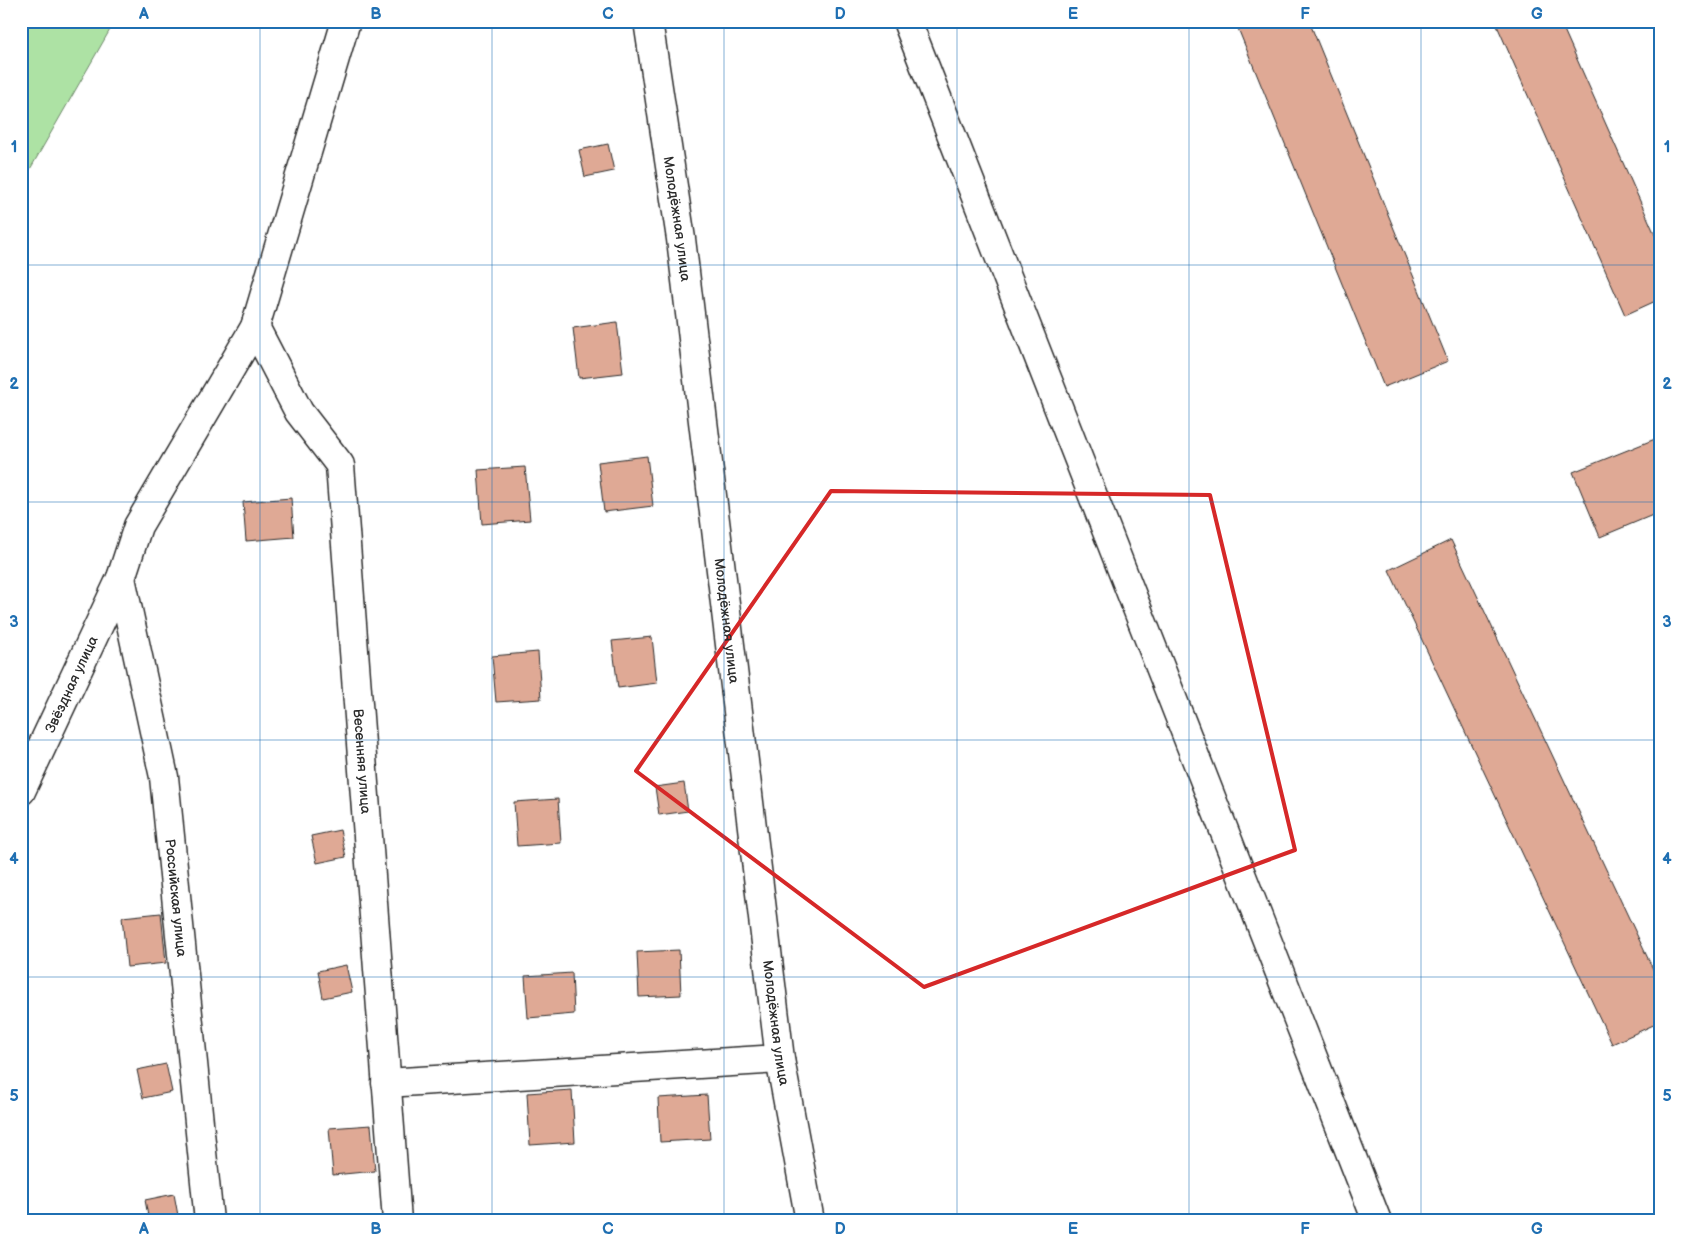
<svg xmlns="http://www.w3.org/2000/svg" width="1681" height="1242" viewBox="0 0 1681 1242" font-family="'Balsamiq Sans',sans-serif">
  <style>
    .green { fill: #ade2a4; stroke: #6c8668 }
    .building { fill: #dfa995; stroke: #2b2b2b }
    .lines { fill: none; stroke-linecap: round; stroke-linejoin: round }
    .minor-casing { stroke: #2b2b2b; stroke-width: 31 }
    .minor { stroke: #fff; stroke-width: 28 }
    .marked { fill: none; stroke: #d62828; stroke-width: 4; stroke-linejoin: round }
    .grid { fill: none; stroke: #1f6fb2; stroke-width: 1; stroke-opacity: 0.55 }
    .labels { text-anchor: middle; dominant-baseline: central; stroke-width: 4; stroke-linejoin: round; paint-order: stroke }
    .street-label { font-size: 14px; fill: #2b2b2b; stroke: #fff }
    .neatline { fill: none; stroke: #1f6fb2; stroke-width: 2 }
    .grid-label { font-size: 16px; text-anchor: middle; font-weight: bold; fill: #1f6fb2 }
  </style>
  <rect width="100%" height="100%" fill="#fff"/>
  <filter id="ink" filterUnits="userSpaceOnUse"><feTurbulence type="fractalNoise" baseFrequency=".02" numOctaves="2"/><feDisplacementMap in="SourceGraphic" scale="10" xChannelSelector="R" yChannelSelector="G"/><feConvolveMatrix kernelMatrix="1 2 1 2 8 2 1 2 1" color-interpolation-filters="sRGB"/></filter>
  <g filter="url(#ink)">
    <polygon class="green" points="21,21 115,21 21,185"/>
    <g class="building">
      <polygon points="1235,21 1309,21 1448,361 1384,387"/>
      <polygon points="1495,21 1560,21 1660,246 1660,299 1625,315"/>
      <polygon points="608,144 614,171 585,177 579,150"/>
      <polygon points="617,322 623,373 579,378 573,328"/>
      <polygon points="1660,437 1660,512 1600,537 1573,472"/>
      <polygon points="647,456 653,506 604,512 598,462"/>
      <polygon points="525,467 530,520 482,524 478,470"/>
      <polygon points="291,498 294,537 246,541 243,502"/>
      <polygon points="1451,540 1660,984 1660,1022 1612,1044 1389,570"/>
      <polygon points="652,637 657,683 618,688 612,641"/>
      <polygon points="538,652 541,699 496,702 492,656"/>
      <polygon points="684,783 688,811 659,815 655,787"/>
      <polygon points="558,799 561,843 517,846 514,802"/>
      <polygon points="340,830 346,857 317,863 311,836"/>
      <polygon points="161,913 166,963 127,967 122,917"/>
      <polygon points="679,950 681,995 639,997 637,952"/>
      <polygon points="346,965 352,992 323,998 318,971"/>
      <polygon points="572,973 574,1014 528,1018 525,976"/>
      <polygon points="166,1064 172,1092 143,1098 137,1070"/>
      <polygon points="572,1090 575,1142 530,1145 527,1093"/>
      <polygon points="707,1095 710,1139 660,1142 658,1098"/>
      <polygon points="371,1125 375,1171 333,1175 329,1128"/>
      <polygon points="174,1194 179,1221 149,1221 145,1200"/>
    </g>
    <g class="lines">
      <defs>
        <g id="minor">
          <path id="s1" d="M 648,21 L 681,239 L 780,1059 L 810,1221"/>
          <polyline points="907,21 1377,1221"/>
          <path id="s2" d="M 255,327 L 299,412 L 340,465 L 397,1221"/>
          <path id="s3" d="M 121,578 L 164,777 L 209,1221"/>
          <path id="s4" d="M 21,791 L 121,578 L 138,526 L 255,327 L 346,21"/>
          <polyline points="386,1083 780,1059"/>
        </g>
      </defs>
      <use href="#minor" class="minor-casing"/>
      <use href="#minor" class="minor"/>
    </g>
  </g>
  <path class="marked" d="M 831,491 L 1210,495 L 1295,850 L 924,987 L 636,771 Z"/>
  <path class="grid" d="M 260,21 L 260,1221M 492,21 L 492,1221M 724,21 L 724,1221M 957,21 L 957,1221M 1189,21 L 1189,1221M 1421,21 L 1421,1221M 21,265 L 1660,265M 21,502 L 1660,502M 21,740 L 1660,740M 21,977 L 1660,977"/>
  <g class="labels">
    <g class="street-label">
      <text stroke="none"><textPath href="#s1" startOffset="200">Молодёжная улица</textPath></text>
      <text stroke="none"><textPath href="#s1" startOffset="605">Молодёжная улица</textPath></text>
      <text stroke="none"><textPath href="#s4" startOffset="118">Звёздная улица</textPath></text>
      <text stroke="none"><textPath href="#s2" startOffset="460">Весенняя улица</textPath></text>
      <text stroke="none"><textPath href="#s3" startOffset="325">Российская улица</textPath></text>
      <text stroke="none"><textPath href="#s1" startOffset="1010">Молодёжная улица</textPath></text>
    </g>
  </g>
  <rect width="1681" height="1242" fill="none" stroke="#fff" stroke-width="55"/>
  <rect x="28" y="28" width="1626" height="1186" class="neatline"/>
  <g class="grid-label">
    <text x="144" y="19">A</text>
    <text x="376" y="19">B</text>
    <text x="608" y="19">C</text>
    <text x="840" y="19">D</text>
    <text x="1073" y="19">E</text>
    <text x="1305" y="19">F</text>
    <text x="1537" y="19">G</text>
    <text x="14" y="152">1</text>
    <text x="1667" y="152">1</text>
    <text x="14" y="389">2</text>
    <text x="1667" y="389">2</text>
    <text x="14" y="627">3</text>
    <text x="1667" y="627">3</text>
    <text x="14" y="864">4</text>
    <text x="1667" y="864">4</text>
    <text x="14" y="1101">5</text>
    <text x="1667" y="1101">5</text>
    <text x="144" y="1234">A</text>
    <text x="376" y="1234">B</text>
    <text x="608" y="1234">C</text>
    <text x="840" y="1234">D</text>
    <text x="1073" y="1234">E</text>
    <text x="1305" y="1234">F</text>
    <text x="1537" y="1234">G</text>
  </g>
</svg>
